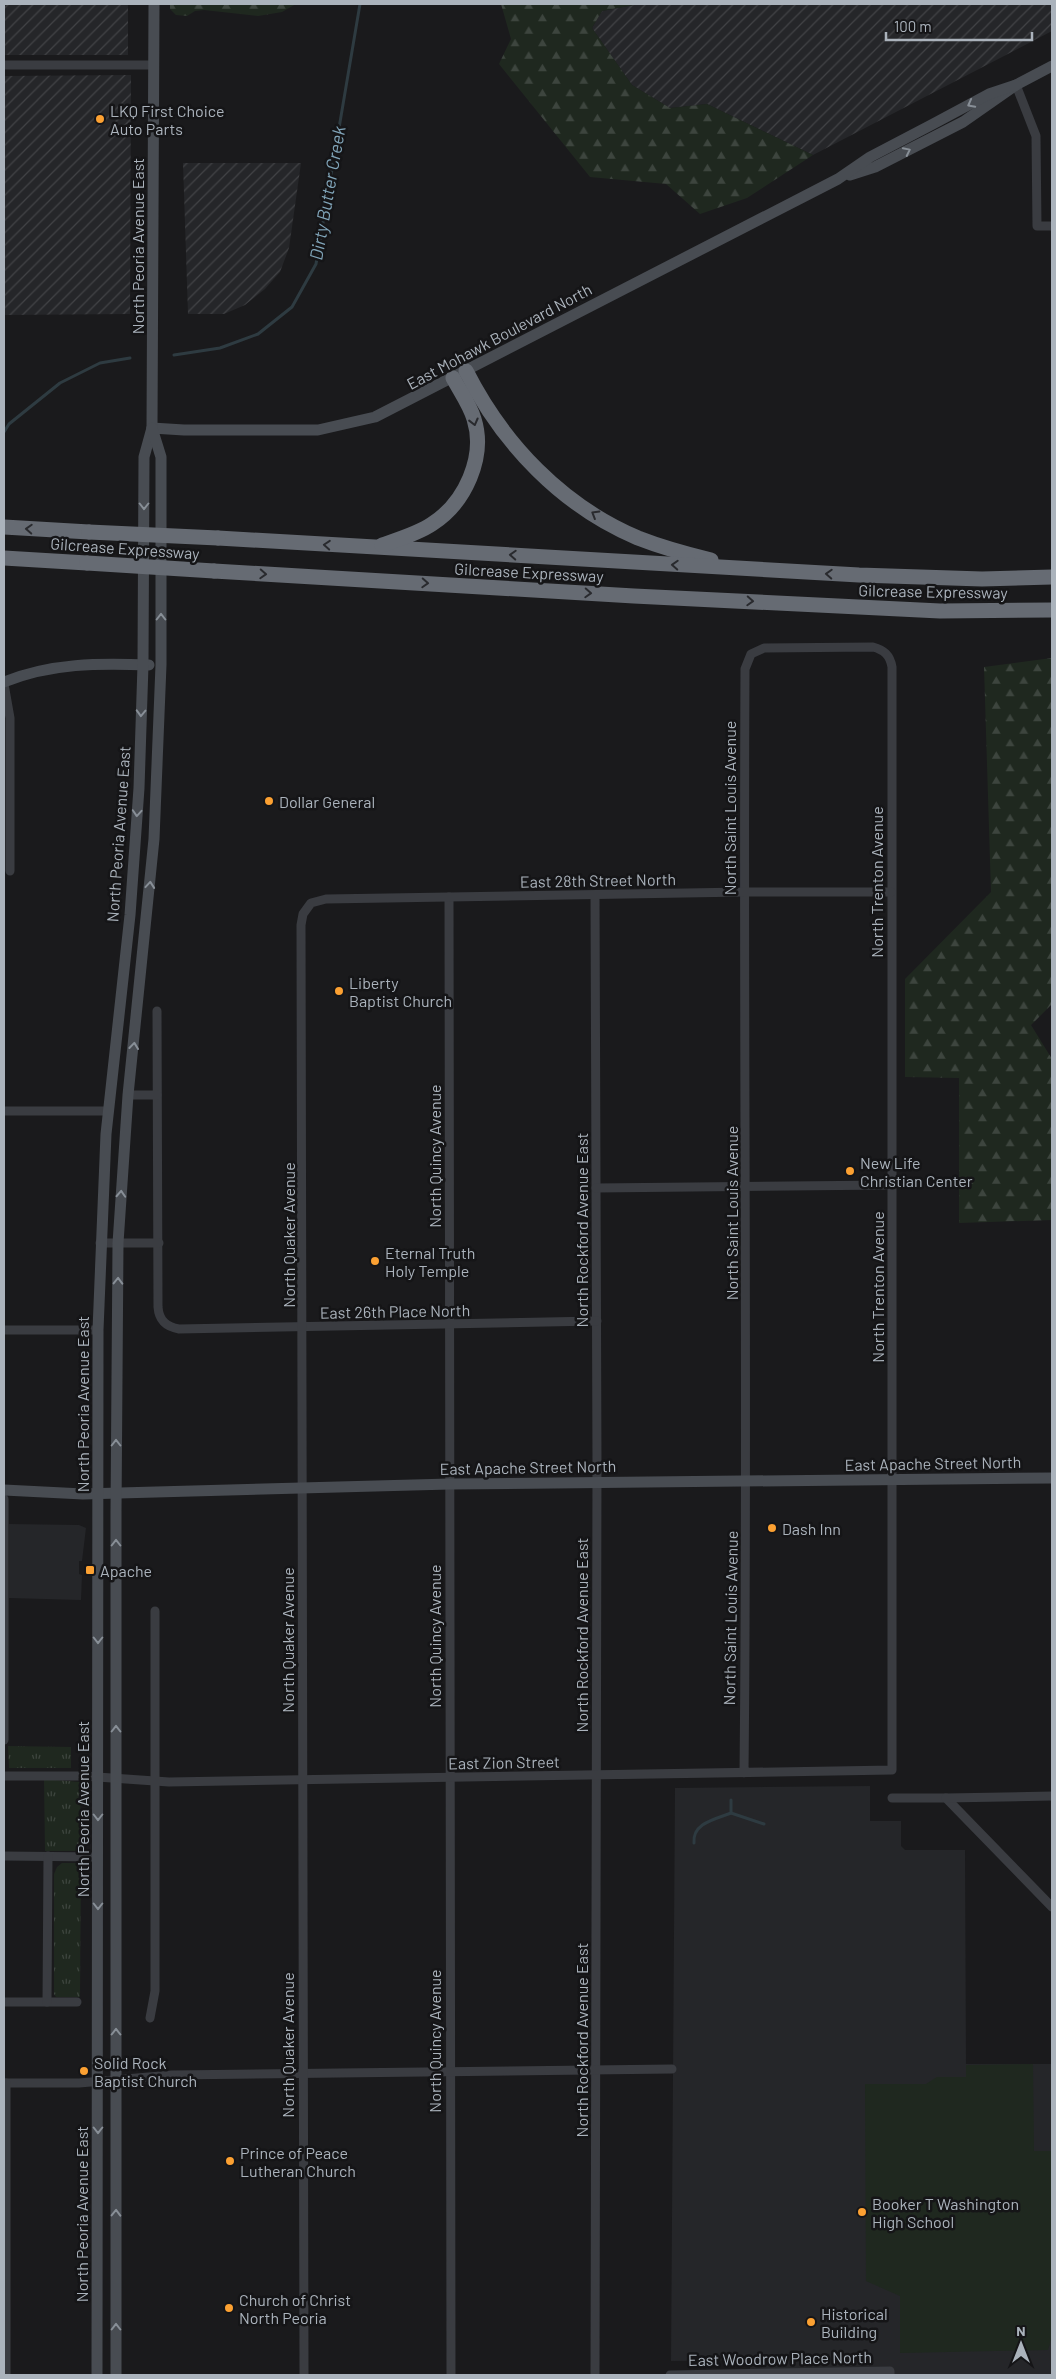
<svg xmlns="http://www.w3.org/2000/svg" width="1056" height="2379" viewBox="0 0 1056 2379" font-family="Barlow,sans-serif">
  <style>
    .built { fill: #252629 }
    .industrial { fill: url(#industrial-furrows) }
    .grass { fill: url(#grass-tufts) }
    .forest { fill: url(#forest-firs) }
    .pitch { fill: #1f281f }
    .lines { fill: none; stroke-linecap: round; stroke-linejoin: round }
    .stream { stroke: #2e3b41; stroke-width: 3 }
    .street { stroke: #3a3c41; stroke-width: 9 }
    .secondary { stroke: #484c52; stroke-width: 11 }
    .highway { stroke: #666b73; stroke-width: 15 }
    .highway-bridge { stroke: #666b73; stroke-width: 15 }
    .oneway { stroke: #888f97 }
    .oneway2 { stroke: #292a2e }
    .poi-dot { fill: #fca132; stroke: #151517; stroke-width: 2 }
    .labels { text-anchor: middle; dominant-baseline: central; stroke-width: 5; stroke-linejoin: round; paint-order: stroke }
    .poi-label { font-size: 16px; fill: #abb3bc; stroke: #151517; text-anchor: start }
    .street-label { font-size: 16px; fill: #abb3bc; stroke: #151517 }
    .water-label { font-size: 18px; font-style: italic; fill: #81a5b9; stroke: #151517 }
  </style>
  <defs>
    <pattern id="industrial-furrows" width="10" height="10" patternUnits="userSpaceOnUse" patternTransform="scale(1.25)"><rect width="10" height="10" fill="#252629"/><path d="M-1 1l2-2M0 10L10 0M9 11l2-2" fill="none" stroke="#424346"/></pattern>
    <pattern id="grass-tufts" width="24" height="20" patternUnits="userSpaceOnUse" patternTransform="scale(1.25)"><rect width="24" height="20" fill="#1f281f"/><path d="M3 7l-1-3M5 7V3M7 7l1-3M15 17l-1-3M17 17v-4M19 17l1-3" fill="none" stroke="#3d453e"/></pattern>
    <pattern id="forest-firs" width="22" height="20" patternUnits="userSpaceOnUse" patternTransform="scale(1.25)"><rect width="22" height="20" fill="#1f281f"/><path d="M5 1l3.5 6h-7zM16 11l3.5 6h-7z" fill="#3d453e"/></pattern>
  </defs>
  <rect width="100%" height="100%" fill="#1a1a1c"/>
  <g class="built">
    <polygon points="9,1524 79,1525 86,1528 82,1561 79,1561 79,1574 82,1575 81,1600 9,1598"/>
    <polygon points="870,1786 870,1821 901,1821 901,1846 905,1850 965,1850 966,2064 1052,2064 1052,2375 750,2375 750,2360 671,2361 675,1788"/>
  </g>
  <g class="industrial">
    <rect x="4" y="4" width="124" height="51"/>
    <polygon points="639,4 1052,4 1052,31 813,155 707,104 670,108 632,85 592,28 602,11"/>
    <polygon points="131,75 130,314 4,315 4,76"/>
    <polygon points="183,163 301,163 289,248 280,272 265,289 245,305 224,314 188,314"/>
  </g>
  <g class="grass">
    <polygon points="8,1746 71,1747 71,1768 9,1768"/>
    <polygon points="44,1779 80,1782 81,1851 45,1851"/>
    <polygon points="62,1863 81,1863 80,1997 56,1997 54,1994 54,1874 57,1867"/>
  </g>
  <g class="forest">
    <polygon points="170,4 296,4 282,12 258,16 204,10 195,11 187,16 176,15 170,9"/>
    <polygon points="501,4 639,4 602,11 592,28 632,85 670,108 707,104 813,155 747,198 700,214 666,184 590,177 499,64 511,39"/>
    <polygon points="1052,658 1052,1004 1031,1025 1052,1059 1052,1220 959,1223 959,1078 905,1077 905,979 991,892 984,667"/>
  </g>
  <polygon class="pitch" points="1033,2064 1034,2151 1052,2151 1052,2337 1048,2350 900,2353 900,2296 866,2281 865,2084 926,2084 937,2077 966,2077 966,2065"/>
  <g class="lines">
    <g class="stream">
      <polyline points="174,355 220,348 258,334 292,307 316,264 360,4"/>
      <polyline points="4,432 9,424 60,383 100,363 130,358"/>
      <polyline points="731,1813 764,1824"/>
      <path d="M 694,1843 C 692,1823 716,1819 731,1813 L 731,1800"/>
    </g>
    <g class="street">
      <polyline points="4,65 154,65"/>
      <polyline points="1016,85 1036,136 1037,226 1052,226"/>
      <polyline points="4,684 10,718 10,871"/>
      <polyline points="595,895 597,1466 595,2375"/>
      <polyline points="449,897 451,2375"/>
      <path d="M 157,1011 L 158,1307 C 159,1321 167,1327 179,1329 L 597,1321"/>
      <polyline points="128,1095 157,1095"/>
      <polyline points="4,1111 108,1111"/>
      <polyline points="596,1188 891,1185"/>
      <polyline points="100,1243 159,1243"/>
      <polyline points="4,1330 98,1330"/>
      <polyline points="4,1499 4,1740"/>
      <path d="M 4,1776 L 83,1776 L 169,1782 L 892,1770 L 892,667 C 890,655 884,650 873,647 L 764,648 L 751,654 L 745,669 C 743,1037 748,1405 744,1773"/>
      <polyline points="892,1798 946,1798 1052,1907"/>
      <polyline points="946,1798 1052,1796"/>
      <polyline points="4,1856 98,1857"/>
      <polyline points="4,2002 77,2002"/>
      <polyline points="47,2002 48,1856"/>
      <polyline points="150,2018 155,1991 155,1611"/>
      <polyline points="4,2083 79,2083 172,2075 672,2069"/>
      <polyline points="6,2375 6,2083"/>
      <polyline points="304,2375 301,925 303,914 311,903 326,899 744,892 891,892"/>
      <polyline points="670,2375 890,2371 890,2375"/>
    </g>
    <g class="secondary">
      <polyline points="850,175 875,167 963,122 1016,85 1052,66"/>
      <polyline points="152,428 184,430 318,430 375,417 838,179 870,157 933,124 989,94 1016,85"/>
      <path d="M 4,682 C 51,663 99,663 149,665"/>
      <polyline points="4,1490 83,1494 450,1484 1052,1478"/>
      <polyline points="97,2375 98,1330 106,1134 130,915 139,788 143,665 144,457 152,428 154,4"/>
      <polyline points="116,2375 116,1511 118,1243 128,1095 154,839 161,665 161,457 152,428"/>
    </g>
    <g class="highway">
      <path d="M 466,371 C 503,444 562,506 638,538 C 661,547 686,554 711,560"/>
      <polyline points="4,527 89,532"/>
      <polyline points="218,538 859,575 982,579 1052,577"/>
      <path d="M 382,545 C 399,539 417,534 432,524 C 465,503 486,457 474,419 C 470,405 460,391 453,378"/>
      <polyline points="4,558 87,563"/>
      <polyline points="214,571 634,596 940,611 1052,610"/>
    </g>
    <g class="highway-bridge">
      <polyline points="89,532 218,538"/>
      <polyline points="87,563 214,571"/>
    </g>
  </g>
  <defs><path id="oneway-chevron" d="M-2-3.5L2.5 0L-2 3.5" fill="none" stroke-width="1.6" stroke-linecap="round" stroke-linejoin="round" transform="scale(1.25)"/></defs>
  <g class="oneway">
    <use href="#oneway-chevron" transform="translate(971 104) rotate(152)"/>
    <use href="#oneway-chevron" transform="translate(907 151) rotate(-26)"/>
    <use href="#oneway-chevron" transform="translate(144 506) rotate(90)"/>
    <use href="#oneway-chevron" transform="translate(161 617) rotate(-90)"/>
    <use href="#oneway-chevron" transform="translate(141 713) rotate(92)"/>
    <use href="#oneway-chevron" transform="translate(137 813) rotate(94)"/>
    <use href="#oneway-chevron" transform="translate(150 885) rotate(-85)"/>
    <use href="#oneway-chevron" transform="translate(134 1046) rotate(-84)"/>
    <use href="#oneway-chevron" transform="translate(121 1194) rotate(-87)"/>
    <use href="#oneway-chevron" transform="translate(118 1281) rotate(-89)"/>
    <use href="#oneway-chevron" transform="translate(116 1443) rotate(-90)"/>
    <use href="#oneway-chevron" transform="translate(116 1543) rotate(-90)"/>
    <use href="#oneway-chevron" transform="translate(98 1640) rotate(90)"/>
    <use href="#oneway-chevron" transform="translate(116 1729) rotate(-90)"/>
    <use href="#oneway-chevron" transform="translate(98 1817) rotate(90)"/>
    <use href="#oneway-chevron" transform="translate(98 1906) rotate(90)"/>
    <use href="#oneway-chevron" transform="translate(116 2032) rotate(-90)"/>
    <use href="#oneway-chevron" transform="translate(98 2130) rotate(90)"/>
    <use href="#oneway-chevron" transform="translate(116 2213) rotate(-89)"/>
    <use href="#oneway-chevron" transform="translate(116 2327) rotate(-90)"/>
  </g>
  <g class="oneway2">
    <use href="#oneway-chevron" transform="translate(474 422) rotate(76)"/>
    <use href="#oneway-chevron" transform="translate(595 514) rotate(-149)"/>
    <use href="#oneway-chevron" transform="translate(29 529) rotate(-177)"/>
    <use href="#oneway-chevron" transform="translate(327 545) rotate(-176)"/>
    <use href="#oneway-chevron" transform="translate(513 555) rotate(-177)"/>
    <use href="#oneway-chevron" transform="translate(675 565) rotate(-177)"/>
    <use href="#oneway-chevron" transform="translate(263 574) rotate(3)"/>
    <use href="#oneway-chevron" transform="translate(829 574) rotate(-177)"/>
    <use href="#oneway-chevron" transform="translate(425 583) rotate(3)"/>
    <use href="#oneway-chevron" transform="translate(588 593) rotate(3)"/>
    <use href="#oneway-chevron" transform="translate(750 601) rotate(3)"/>
  </g>
  <g class="poi-dot">
    <circle cx="100" cy="119" r="5"/>
    <circle cx="269" cy="801" r="5"/>
    <circle cx="339" cy="991" r="5"/>
    <circle cx="850" cy="1171" r="5"/>
    <circle cx="375" cy="1261" r="5"/>
    <circle cx="772" cy="1528" r="5"/>
    <rect x="85" y="1565" width="10" height="10" rx="2.5"/>
    <circle cx="84" cy="2071" r="5"/>
    <circle cx="230" cy="2161" r="5"/>
    <circle cx="862" cy="2212" r="5"/>
    <circle cx="229" cy="2308" r="5"/>
    <circle cx="811" cy="2322" r="5"/>
  </g>
  <g class="labels">
    <g class="poi-label">
      <text x="110" y="110">LKQ First Choice<tspan x="110" dy="18">Auto Parts</tspan></text>
      <text x="279" y="801">Dollar General</text>
      <text x="349" y="982">Liberty<tspan x="349" dy="18">Baptist Church</tspan></text>
      <text x="860" y="1162">New Life<tspan x="860" dy="18">Christian Center</tspan></text>
      <text x="385" y="1252">Eternal Truth<tspan x="385" dy="18">Holy Temple</tspan></text>
      <text x="782" y="1528">Dash Inn</text>
      <text x="100" y="1570">Apache</text>
      <text x="94" y="2062">Solid Rock<tspan x="94" dy="18">Baptist Church</tspan></text>
      <text x="240" y="2152">Prince of Peace<tspan x="240" dy="18">Lutheran Church</tspan></text>
      <text x="872" y="2203">Booker T Washington<tspan x="872" dy="18">High School</tspan></text>
      <text x="239" y="2299">Church of Christ<tspan x="239" dy="18">North Peoria</tspan></text>
      <text x="821" y="2313">Historical<tspan x="821" dy="18">Building</tspan></text>
    </g>
    <g class="street-label">
      <text transform="translate(137 246) rotate(-90)">North Peoria Avenue East</text>
      <text transform="translate(499 336) rotate(-28)">East Mohawk Boulevard North</text>
      <text transform="translate(125 548) rotate(4)">Gilcrease Expressway</text>
      <text transform="translate(529 572) rotate(3)">Gilcrease Expressway</text>
      <text transform="translate(933 591) rotate(1)">Gilcrease Expressway</text>
      <text transform="translate(729 808) rotate(-90)">North Saint Louis Avenue</text>
      <text transform="translate(118 834) rotate(-86)">North Peoria Avenue East</text>
      <text transform="translate(598 880) rotate(-1)">East 28th Street North</text>
      <text transform="translate(876 882) rotate(-90)">North Trenton Avenue</text>
      <text transform="translate(434 1156) rotate(-90)">North Quincy Avenue</text>
      <text transform="translate(731 1213) rotate(-90)">North Saint Louis Avenue</text>
      <text transform="translate(581 1230) rotate(-90)">North Rockford Avenue East</text>
      <text transform="translate(288 1235) rotate(-90)">North Quaker Avenue</text>
      <text transform="translate(877 1287) rotate(-90)">North Trenton Avenue</text>
      <text transform="translate(395 1311) rotate(-1)">East 26th Place North</text>
      <text transform="translate(82 1404) rotate(-90)">North Peoria Avenue East</text>
      <text transform="translate(933 1463) rotate(-1)">East Apache Street North</text>
      <text transform="translate(528 1467) rotate(-1)">East Apache Street North</text>
      <text transform="translate(730 1618) rotate(-89)">North Saint Louis Avenue</text>
      <text transform="translate(581 1635) rotate(-90)">North Rockford Avenue East</text>
      <text transform="translate(434 1636) rotate(-90)">North Quincy Avenue</text>
      <text transform="translate(287 1640) rotate(-90)">North Quaker Avenue</text>
      <text transform="translate(504 1762) rotate(-1)">East Zion Street</text>
      <text transform="translate(82 1809) rotate(-90)">North Peoria Avenue East</text>
      <text transform="translate(581 2040) rotate(-90)">North Rockford Avenue East</text>
      <text transform="translate(434 2041) rotate(-90)">North Quincy Avenue</text>
      <text transform="translate(287 2045) rotate(-90)">North Quaker Avenue</text>
      <text transform="translate(81 2214) rotate(-90)">North Peoria Avenue East</text>
      <text transform="translate(780 2358) rotate(-1)">East Woodrow Place North</text>
    </g>
    <g class="water-label">
      <text transform="translate(327 193) rotate(-80)">Dirty Butter Creek</text>
    </g>
  </g>
  <rect width="1056" height="2379" fill="none" stroke="#abb3bc" stroke-width="10"/>
  <g transform="translate(1021 2344)" stroke="#151517" stroke-width="4" paint-order="stroke">
  <path d="M0-4L9 19L0 12L-9 19Z" fill="#abb3bc"/>
  <text y="-8" font-size="14" font-weight="bold" text-anchor="middle" fill="#abb3bc">N</text>
  </g>
  <path d="M886 32v8h146v-8" fill="none" stroke="#abb3bc" stroke-width="2.5"/>
  <text x="894" y="32" font-size="15" fill="#abb3bc" stroke="#151517" stroke-width="4" paint-order="stroke">100 m</text>
</svg>
